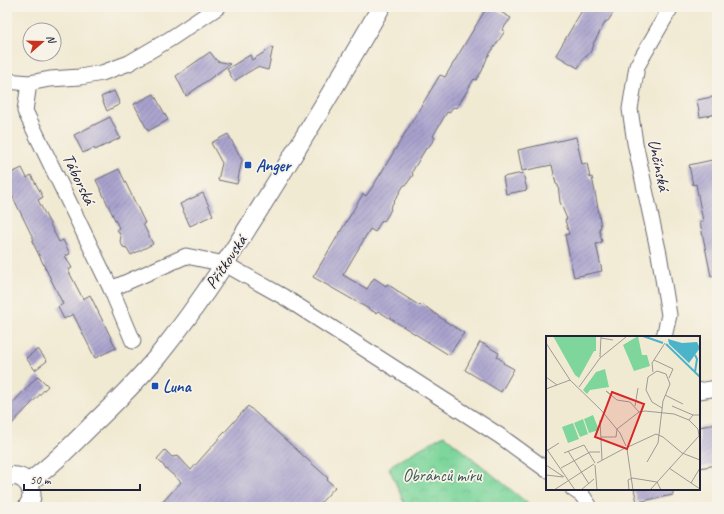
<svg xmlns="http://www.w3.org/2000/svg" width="724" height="514" viewBox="0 0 724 514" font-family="Caveat,sans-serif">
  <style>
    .park { fill: url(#park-crowns); stroke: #507c6c }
    .building { fill: url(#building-hatch) }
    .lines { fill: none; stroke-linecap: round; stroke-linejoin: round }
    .minor-casing { stroke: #6a6870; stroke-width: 17 }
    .tertiary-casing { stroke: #6a6870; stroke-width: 20 }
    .minor { stroke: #fff; stroke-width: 15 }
    .tertiary { stroke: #fff; stroke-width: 18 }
    .transit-dot { fill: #1a4fb4; stroke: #f7f3e8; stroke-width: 1.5 }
    .labels { text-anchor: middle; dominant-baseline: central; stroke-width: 3.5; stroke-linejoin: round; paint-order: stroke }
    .transit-label { font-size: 17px; font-weight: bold; fill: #164399; stroke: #f7f3e8; text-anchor: start }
    .street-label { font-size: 17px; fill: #22223b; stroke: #f7f3e8 }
    .park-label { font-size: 17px; fill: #3e5858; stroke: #f7f3e8 }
    .inset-river { fill: none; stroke: #4cb4ca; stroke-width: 2 }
    .inset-road { fill: none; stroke: #9e9a96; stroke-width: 1 }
    .view { fill: #d62828; fill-opacity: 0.15; stroke: #d62828; stroke-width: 2 }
    .inset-edge { fill: none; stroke: #22223b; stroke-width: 2 }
  </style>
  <defs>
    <pattern id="park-crowns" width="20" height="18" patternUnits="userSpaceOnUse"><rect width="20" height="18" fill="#7ed69c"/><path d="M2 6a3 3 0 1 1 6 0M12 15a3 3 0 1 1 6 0" fill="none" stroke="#6db787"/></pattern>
    <pattern id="building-hatch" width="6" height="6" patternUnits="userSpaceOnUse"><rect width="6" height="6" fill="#a8a1cd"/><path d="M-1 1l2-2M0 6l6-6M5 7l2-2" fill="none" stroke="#8883a8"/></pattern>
  </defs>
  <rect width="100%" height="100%" fill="#f7f3e8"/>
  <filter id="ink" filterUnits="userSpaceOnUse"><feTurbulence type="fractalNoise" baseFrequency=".025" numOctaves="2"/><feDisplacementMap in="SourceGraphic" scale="8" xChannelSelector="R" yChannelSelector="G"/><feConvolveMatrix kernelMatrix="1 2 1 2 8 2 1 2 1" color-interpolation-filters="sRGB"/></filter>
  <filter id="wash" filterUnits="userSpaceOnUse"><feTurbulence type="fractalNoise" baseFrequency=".012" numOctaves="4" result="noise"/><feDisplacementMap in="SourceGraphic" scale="16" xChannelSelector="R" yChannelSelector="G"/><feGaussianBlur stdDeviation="0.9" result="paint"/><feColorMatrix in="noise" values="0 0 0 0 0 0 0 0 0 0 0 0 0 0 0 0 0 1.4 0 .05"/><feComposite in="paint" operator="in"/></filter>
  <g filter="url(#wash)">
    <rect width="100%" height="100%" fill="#f1ead3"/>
    <polygon class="park" points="444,435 532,507 406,507 389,468 393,464"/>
    <g id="blocks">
      <g class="building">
        <polygon points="487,7 492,7 511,18 502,30 505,31 487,58 482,71 476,80 474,79 457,108 453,107 449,113 447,112 433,136 435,138 427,149 426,148 412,172 413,175 406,185 404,185 390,208 391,209 388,215 384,221 382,220 375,232 370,229 343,275 367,289 374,278 386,286 387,284 398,291 398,292 420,306 422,304 445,321 464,333 449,355 396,322 378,311 376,313 313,277 363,194 366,196 375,183 440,75 445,77"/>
        <polygon points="584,7 617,7 608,21 606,21 593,44 594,45 591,51 586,57 584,57 578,68 556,55"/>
        <polygon points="273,47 268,70 257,67 234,81 227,69 250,55 252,60"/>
        <polygon points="210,52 217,61 230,64 186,96 176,76"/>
        <polygon points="114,91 120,104 107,111 101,97"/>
        <polygon points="154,94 168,120 148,131 134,104"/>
        <polygon points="717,96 717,114 700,117 697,100"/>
        <polygon points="110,117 120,138 95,150 94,148 83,153 74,135"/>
        <polygon points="228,134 242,160 237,184 218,180 222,163 211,143"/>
        <polygon points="576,137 582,164 587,163 590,178 592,177 598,208 601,228 599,228 602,242 596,244 602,271 574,277 565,235 569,234 565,220 567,219 560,202 558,185 556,184 552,165 522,171 518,150"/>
        <polygon points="717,159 717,276 711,276 700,222 703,221 700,206 696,184 693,185 689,165"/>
        <polygon points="22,168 27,178 31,175 43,197 38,200 59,242 63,240 70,254 65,256 72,268 68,270 83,299 90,295 116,348 95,358 73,314 64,319 58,307 63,304 32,241 34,240 7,185 7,175"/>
        <polygon points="119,169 145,223 143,224 153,244 131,255 127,248 123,247 120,241 121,237 117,229 119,228 96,180"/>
        <polygon points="523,173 527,190 506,194 503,177"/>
        <polygon points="203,193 213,215 190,226 180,204"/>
        <polygon points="480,342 499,353 497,357 503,361 503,363 514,369 501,392 465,370"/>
        <polygon points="38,349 47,361 35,370 26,358"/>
        <polygon points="38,376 48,386 7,429 7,409"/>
        <polygon points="248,406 328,478 327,480 335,487 317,507 158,507 181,482 164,467 164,466 157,459 165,450 172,457 178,456 191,470"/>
        <polygon points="717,424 717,465 699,468 699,427"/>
        <polygon points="634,489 673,489 673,495 637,502"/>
      </g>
    </g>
  </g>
  <g filter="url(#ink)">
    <use href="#blocks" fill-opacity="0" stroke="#6a6870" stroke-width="1"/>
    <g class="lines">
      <defs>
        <g id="minor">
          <polyline points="7,81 29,83 50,79 80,77 102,73 129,63 170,39 218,7"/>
          <polyline points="29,83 25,111 111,289 186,256 225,264 284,297 500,436 547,470"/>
          <polyline points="111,289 133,341"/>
          <polyline points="664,337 669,315 659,254 635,143 630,109 637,66 671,7"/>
          <polyline points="699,391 717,388"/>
          <polyline points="573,489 582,495 590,507"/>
        </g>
        <g id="tertiary">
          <path d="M 7,477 C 25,471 39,492 27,507"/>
          <path d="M 28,483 C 51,466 71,446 91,426 C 114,404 137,381 158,356 C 204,299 243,236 282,173 C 316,118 349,63 381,7"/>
        </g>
      </defs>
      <use href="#minor" class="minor-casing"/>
      <use href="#tertiary" class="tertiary-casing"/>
      <use href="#minor" class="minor"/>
      <use href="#tertiary" class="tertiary"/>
    </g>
  </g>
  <g class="transit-dot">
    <rect x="244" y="161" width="8" height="8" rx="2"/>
    <rect x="151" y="382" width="8" height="8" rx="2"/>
  </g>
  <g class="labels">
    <g class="transit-label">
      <text x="256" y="165">Anger</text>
      <text x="163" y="386">Luna</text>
    </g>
    <g class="street-label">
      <text transform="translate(659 165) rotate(78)">Unčínská</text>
      <text transform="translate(79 179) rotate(64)">Táborská</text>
      <text transform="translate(226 262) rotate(-56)">Přítkovská</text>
    </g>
    <g class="park-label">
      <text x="442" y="475">Obránců míru</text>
    </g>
  </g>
  <g transform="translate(546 336)">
    <rect width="154" height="154" fill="#f1ead3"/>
    <path d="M 47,79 L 53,94 L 43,97 L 38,83 ZM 37,83 L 42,98 L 34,101 L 28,87 ZM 27,87 L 33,103 L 22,107 L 16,91 Z" fill="#7ed69c"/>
    <path d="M 7,0 L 50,0 L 50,15 L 48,15 L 33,42 L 29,39 Z" fill="#7ed69c"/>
    <path d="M 92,0 L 96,19 L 101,19 L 104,30 L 88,35 L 77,9 ZM 59,33 L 63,51 L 44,54 L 41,58 L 37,54 L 50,36 Z" fill="#7ed69c"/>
    <path d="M 122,3 L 136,7 L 151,6 L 154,12 L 143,27 L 123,8 Z" fill="#4cb4ca"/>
    <path class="inset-river" d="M 97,0 L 117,7M 120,8 L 154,41M 149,36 L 151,23 L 149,19"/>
    <path class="inset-road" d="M 55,2 L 67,4M 0,7 L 24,44 L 55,74 L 74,97 L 80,110M 54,21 L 55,0M 108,24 L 127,33 L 123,42M 107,36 L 106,27 L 119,7M 0,41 L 11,49M 33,51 L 54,22 L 80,1M 0,53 L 24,44M 65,59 L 60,55 L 71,64 L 84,66 L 93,76M 119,59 L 137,68M 89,70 L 92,52M 126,70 L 147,79M 54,84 L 56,124M 143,84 L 147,79 L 154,79M 71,93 L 93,76 L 99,75 L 128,78 L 143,84M 55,101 L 70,101 L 71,93M 82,111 L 110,98 L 117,101 L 136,117 L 154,124M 0,112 L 29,154M 81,113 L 87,154M 2,114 L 13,107M 22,115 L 43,148M 18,117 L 38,109 L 49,127M 101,126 L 112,107 L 117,65 L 124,48 L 120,38 L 111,35 L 102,41 L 100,54 L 106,66 L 116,72M 51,127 L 79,112M 0,129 L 18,141M 49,129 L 51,154M 15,132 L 44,116 L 54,116M 123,132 L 154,153M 0,139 L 17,141M 86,142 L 111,146 L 115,154M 145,147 L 154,132M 8,154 L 48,128M 35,154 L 48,143M 83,154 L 82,144 L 86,142M 104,154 L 153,100 L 152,93 L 143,84"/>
    <path class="view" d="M 66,56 L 98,68 L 81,113 L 49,101 Z"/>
    <rect width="154" height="154" class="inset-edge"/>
  </g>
  <rect width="724" height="514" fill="none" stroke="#f7f3e8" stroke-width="24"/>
  <g transform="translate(42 42) rotate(70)"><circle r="19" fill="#f7f3e8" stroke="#a29fa3"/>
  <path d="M0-3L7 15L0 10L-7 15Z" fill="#c8321e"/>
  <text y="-6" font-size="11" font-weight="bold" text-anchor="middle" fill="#22223b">N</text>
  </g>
  <path d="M24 484v6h116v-6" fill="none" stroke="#22223b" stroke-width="2"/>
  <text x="30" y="484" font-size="12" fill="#22223b" stroke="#f7f3e8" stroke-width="3" paint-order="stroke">50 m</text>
</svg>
